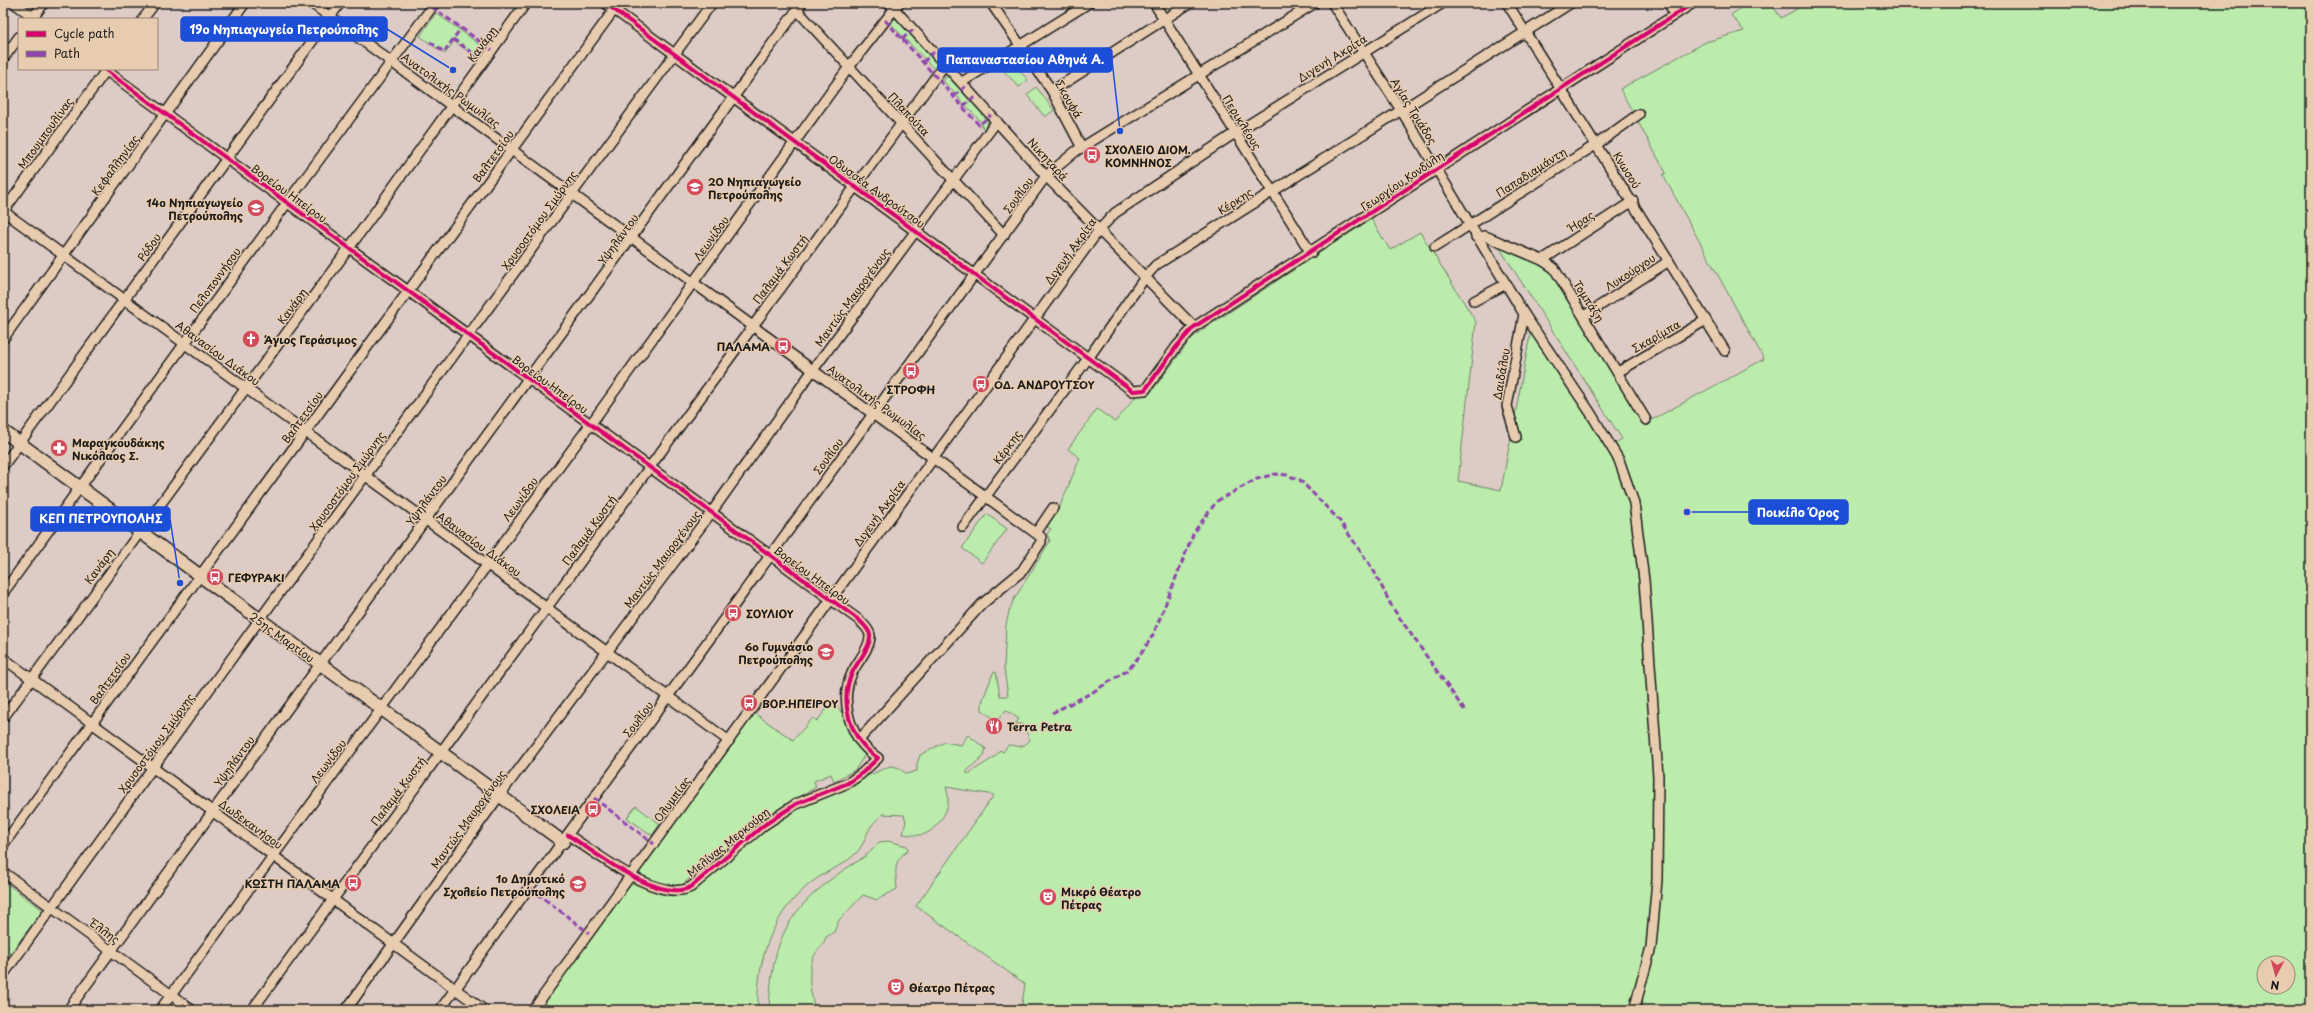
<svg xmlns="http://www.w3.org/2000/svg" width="2314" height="1013" viewBox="0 0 2314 1013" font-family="'Playpen Sans',sans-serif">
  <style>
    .green { fill: #bbecac; stroke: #6c8464; fill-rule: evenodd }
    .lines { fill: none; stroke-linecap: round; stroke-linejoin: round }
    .minor-casing { stroke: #1c1c1c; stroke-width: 12 }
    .major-casing { stroke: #1c1c1c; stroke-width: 15 }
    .minor { stroke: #e8ccaf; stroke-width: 9 }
    .major { stroke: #e8ccaf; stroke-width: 12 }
    .quiet { stroke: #8e44ad; stroke-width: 3; stroke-dasharray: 6 3; stroke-linecap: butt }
    .cycleway-casing { stroke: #e8ccaf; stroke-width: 6 }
    .cycleway { stroke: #d6006c; stroke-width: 4 }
    .labels { text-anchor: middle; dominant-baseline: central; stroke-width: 3; stroke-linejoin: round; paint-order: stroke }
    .street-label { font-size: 11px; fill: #1c1c1c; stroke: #e8ccaf }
    .poi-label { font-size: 11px; font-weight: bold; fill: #1c1c1c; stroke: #e8ccaf; text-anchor: start }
    .leader { fill: none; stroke: #1d4ed8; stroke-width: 1.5 }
    .callout-dot { fill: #1d4ed8; stroke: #e8ccaf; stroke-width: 1.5 }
    .callout { fill: #1d4ed8; stroke: #1d4ed8; stroke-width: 1.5 }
    .callout-label { font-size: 12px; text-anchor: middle; font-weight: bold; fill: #fff }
  </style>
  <rect width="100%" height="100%" fill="#ddccc6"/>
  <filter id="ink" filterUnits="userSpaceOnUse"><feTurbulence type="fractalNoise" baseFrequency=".025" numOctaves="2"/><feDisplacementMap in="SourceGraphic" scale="8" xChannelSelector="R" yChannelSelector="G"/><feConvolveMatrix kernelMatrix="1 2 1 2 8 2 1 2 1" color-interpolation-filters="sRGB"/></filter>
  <g filter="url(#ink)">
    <g class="green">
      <path d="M 1748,3 L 1771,3 L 1781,18 L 1807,3 L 2311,3 L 2311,1010 L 1021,1010 L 1025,984 L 916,906 L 994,795 L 946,787 C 947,791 949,797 948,802 C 948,813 935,830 925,834 C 918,836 911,835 903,834 L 906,821 L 904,815 L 882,814 C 879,818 875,821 872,825 C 866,833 864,845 857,852 C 847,864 828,870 816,879 C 773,910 756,958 758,1010 L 538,1010 L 754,713 L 793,740 L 813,718 L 817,721 L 833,701 L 845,717 L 866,753 L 855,770 L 834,781 L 831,774 L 814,781 L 816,787 L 765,818 L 683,884 L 678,894 L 694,890 L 752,840 L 802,805 L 890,766 L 897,767 L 907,774 L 917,771 L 917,764 L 920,755 L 945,742 L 961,745 L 968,735 L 986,749 L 984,753 L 985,754 L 966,772 L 968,774 L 993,758 L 1000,750 L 1003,752 L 1008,745 C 1019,746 1022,749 1030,740 L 1023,724 L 1015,724 L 1019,719 L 1006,710 L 997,721 L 982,710 L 982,702 L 993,673 L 996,672 L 1000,696 L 1008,696 L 1004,668 L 1006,625 L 1009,612 L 1013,601 L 1050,541 L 1047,534 L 1051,529 L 1047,527 L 1060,506 L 1080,458 L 1068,449 L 1097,409 L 1115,422 L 1138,394 L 1148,396 L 1191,339 L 1202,330 L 1371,219 L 1390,250 L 1420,232 L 1476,322 L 1458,481 L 1501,490 L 1531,330 L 1607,448 L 1622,439 L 1499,247 L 1551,270 L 1644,424 L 1764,359 L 1663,175 L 1666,173 L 1620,89 L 1706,42 L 1744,31 L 1731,15 ZM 2264,963 L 2288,963 L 2288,987 L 2264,987 Z"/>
      <polygon points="436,13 485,48 478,58 454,41 445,54 420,36"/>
      <polygon points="895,18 938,63 933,68 891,24"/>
      <polygon points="1012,63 1028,80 1019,87 1004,71"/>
      <polygon points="945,77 949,77 989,120 984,130 981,125 982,123 944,82"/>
      <polygon points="1036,87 1054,110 1045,117 1027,95"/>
      <polygon points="987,514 1007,529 982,563 962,548"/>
      <polygon points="636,806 660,824 652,835 627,818"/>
      <path d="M 888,841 L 907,846 L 908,851 C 892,860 896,873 897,889 L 877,900 L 863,895 L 839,920 L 834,932 L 826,937 C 823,946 817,950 813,958 C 807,970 810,998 816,1010 L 769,1010 C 772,947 782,916 834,877 C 849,865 868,858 879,842 Z"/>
      <polygon points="3,881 43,910 3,963"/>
    </g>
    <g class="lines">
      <defs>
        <g id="minor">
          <polyline points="14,3 36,19"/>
          <polyline points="311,3 1041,537 1041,542 1022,571 982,604 859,740"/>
          <polyline points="605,3 1133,391 1145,390 1177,346 1194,327 1693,3"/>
          <polyline points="889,3 1046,176 1194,327"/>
          <polyline points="991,3 1052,91 1082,148"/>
          <polyline points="1154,3 1311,253"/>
          <polyline points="1332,3 1401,110 1524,314 1590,412 1619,460 1634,503 1644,580 1658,777 1657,880 1651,947 1634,1010"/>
          <polyline points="1507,3 1725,351"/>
          <polyline points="1668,3 1675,14"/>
          <polyline points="797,10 1004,235"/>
          <polyline points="32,19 44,3"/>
          <polyline points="143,19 155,3"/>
          <polyline points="3,59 19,37"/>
          <path d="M 104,69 L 859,620 C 863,624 869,629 870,635 C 871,647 858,661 853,671 C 838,701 850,740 878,758 L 861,774 L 848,783 L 796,804 L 764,825 L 691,887 C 659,904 595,852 568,835"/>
          <polyline points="962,82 1089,3"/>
          <polyline points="1052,91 1190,3"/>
          <polyline points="3,211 729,741"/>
          <polyline points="3,212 107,69"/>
          <polyline points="1476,237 1485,236 1542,260 1554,268 1646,420"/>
          <polyline points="1435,247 1597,144 1639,114"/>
          <polyline points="1542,260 1633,201"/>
          <polyline points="1474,301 1506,284"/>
          <polyline points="1584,316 1669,261"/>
          <polyline points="3,339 245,3"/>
          <polyline points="1618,372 1706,320"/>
          <polyline points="1516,437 1507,406 1524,314"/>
          <polyline points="3,466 340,3"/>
          <polyline points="963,527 1089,357 1146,276 1156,265 1571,3"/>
          <polyline points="1036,533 1053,508"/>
          <polyline points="3,593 287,203 435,3"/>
          <polyline points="3,658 484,1010"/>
          <polyline points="3,718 349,248 526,3"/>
          <polyline points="3,845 619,3"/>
          <polyline points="3,872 192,1010"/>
          <polyline points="3,975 252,630 712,3"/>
          <polyline points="68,1010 802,3"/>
          <polyline points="160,1010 590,425 849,67 899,3"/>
          <polyline points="252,1010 945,64"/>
          <polyline points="346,1010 499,796 711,513 813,370 997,121"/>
          <polyline points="440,1010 1046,176 1076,151 1315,3"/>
          <polyline points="533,1010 1099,230 1115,213 1235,133 1443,3"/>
        </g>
        <polyline id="major" points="3,431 563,842"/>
      </defs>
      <use href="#minor" class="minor-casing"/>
      <use href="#major" class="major-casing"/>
      <use href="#minor" class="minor"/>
      <use href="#major" class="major"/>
      <g class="quiet">
        <polyline points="432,7 492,50"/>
        <polyline points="885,20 979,125 991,115"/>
        <polyline points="453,39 478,57"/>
        <polyline points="902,39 913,30"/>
        <polyline points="430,42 444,52 461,28"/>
        <polyline points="923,62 934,52"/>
        <polyline points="954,96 966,86"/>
        <polyline points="963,106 975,97"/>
        <polyline points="1052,713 1093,692 1129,669 1141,654 1154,633 1194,532 1217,501 1257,479 1275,474 1287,475 1300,480 1339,520 1374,571 1392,607 1465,711"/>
        <polyline points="594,798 654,844"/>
        <polyline points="530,888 589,933"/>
      </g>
      <defs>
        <g id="cycleway">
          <polyline points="605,3 1133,391 1145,390 1177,346 1194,327 1693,3"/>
          <path d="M 104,69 L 859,620 C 863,624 869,629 870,635 C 871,647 858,661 853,671 C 838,701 850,740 878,758 L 861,774 L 848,783 L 796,804 L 764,825 L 691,887 C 659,904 595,852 568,835"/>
        </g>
      </defs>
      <use href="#cycleway" class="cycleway-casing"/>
      <use href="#cycleway" class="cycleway"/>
    </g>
  </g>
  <defs>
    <symbol id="bus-disc" viewBox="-11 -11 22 22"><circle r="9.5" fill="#d1495b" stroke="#e8ccaf"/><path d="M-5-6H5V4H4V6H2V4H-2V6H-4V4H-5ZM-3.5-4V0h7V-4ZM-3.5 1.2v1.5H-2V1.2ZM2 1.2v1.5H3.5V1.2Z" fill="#fff"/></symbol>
    <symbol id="school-disc" viewBox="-11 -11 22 22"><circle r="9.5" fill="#d1495b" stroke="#e8ccaf"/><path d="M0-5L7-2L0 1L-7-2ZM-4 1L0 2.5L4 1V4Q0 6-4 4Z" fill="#fff"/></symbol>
    <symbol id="church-disc" viewBox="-11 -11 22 22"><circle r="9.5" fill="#d1495b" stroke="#e8ccaf"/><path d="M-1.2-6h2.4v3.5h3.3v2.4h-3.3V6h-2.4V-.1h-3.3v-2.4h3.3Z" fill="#fff"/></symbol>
    <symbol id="pharmacy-disc" viewBox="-11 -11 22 22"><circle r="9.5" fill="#d1495b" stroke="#e8ccaf"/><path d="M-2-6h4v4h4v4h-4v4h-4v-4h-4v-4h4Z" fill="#fff"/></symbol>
    <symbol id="restaurant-disc" viewBox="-11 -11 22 22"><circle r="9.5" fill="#d1495b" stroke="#e8ccaf"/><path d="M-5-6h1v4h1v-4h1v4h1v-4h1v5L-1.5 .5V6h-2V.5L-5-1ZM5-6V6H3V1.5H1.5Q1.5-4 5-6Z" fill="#fff"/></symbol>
    <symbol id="theatre-disc" viewBox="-11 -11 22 22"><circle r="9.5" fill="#d1495b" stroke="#e8ccaf"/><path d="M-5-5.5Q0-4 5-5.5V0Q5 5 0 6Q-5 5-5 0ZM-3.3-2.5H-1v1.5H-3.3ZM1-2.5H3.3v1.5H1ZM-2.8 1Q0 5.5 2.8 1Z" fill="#fff"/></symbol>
  </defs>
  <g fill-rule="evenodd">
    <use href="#bus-disc" x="1082" y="145" width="20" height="20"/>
    <use href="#school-disc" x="685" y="177" width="20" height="20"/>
    <use href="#school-disc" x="246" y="198" width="20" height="20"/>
    <use href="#church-disc" x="241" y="329" width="20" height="20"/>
    <use href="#bus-disc" x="773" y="336" width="20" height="20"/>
    <use href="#bus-disc" x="901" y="361" width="20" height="20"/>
    <use href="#bus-disc" x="971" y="374" width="20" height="20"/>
    <use href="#pharmacy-disc" x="49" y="438" width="20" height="20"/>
    <use href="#bus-disc" x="205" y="567" width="20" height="20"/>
    <use href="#bus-disc" x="723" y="603" width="20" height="20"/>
    <use href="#school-disc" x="816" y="642" width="20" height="20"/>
    <use href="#bus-disc" x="739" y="693" width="20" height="20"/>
    <use href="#restaurant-disc" x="984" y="716" width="20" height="20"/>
    <use href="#bus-disc" x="583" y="799" width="20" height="20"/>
    <use href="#bus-disc" x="343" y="873" width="20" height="20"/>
    <use href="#school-disc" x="568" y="874" width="20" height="20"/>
    <use href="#theatre-disc" x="1038" y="887" width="20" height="20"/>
    <use href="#theatre-disc" x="886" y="977" width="20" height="20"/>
  </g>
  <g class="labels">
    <g class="street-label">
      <text transform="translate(482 44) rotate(-54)">Κανάρη</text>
      <text transform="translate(1332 58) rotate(-32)">Διγενή Ακρίτα</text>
      <text transform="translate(451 90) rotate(36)">Ανατολικής Ρωμυλίας</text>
      <text transform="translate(1069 99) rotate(60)">Σκουφά</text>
      <text transform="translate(1414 111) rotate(58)">Αγίας Τριάδος</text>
      <text transform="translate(909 114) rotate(47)">Πλαπούτα</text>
      <text transform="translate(1242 122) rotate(58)">Περικλέους</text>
      <text transform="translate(45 133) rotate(-54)">Μπουμπουλίνας</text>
      <text transform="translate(493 156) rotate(-54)">Βαλτετσίου</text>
      <text transform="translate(1048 159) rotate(47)">Νικηταρά</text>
      <text transform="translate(115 165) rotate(-54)">Κεφαλληνίας</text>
      <text transform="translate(1627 170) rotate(58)">Κνωσού</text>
      <text transform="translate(1531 172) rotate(-33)">Παπαδιαμάντη</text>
      <text transform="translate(1402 181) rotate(-34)">Γεωργίου Κονδύλη</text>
      <text transform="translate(877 191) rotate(36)">Οδυσσέα Ανδρούτσου</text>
      <text transform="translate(289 193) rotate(36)">Βορείου Ηπείρου</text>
      <text transform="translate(1018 195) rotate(-54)">Σουλίου</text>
      <text transform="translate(1235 201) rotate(-33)">Κέρκης</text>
      <text transform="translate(539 220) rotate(-54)">Χρυσοστόμου Σμύρνης</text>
      <text transform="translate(1581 221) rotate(-33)">Ήρας</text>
      <text transform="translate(711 238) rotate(-54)">Λεωνίδου</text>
      <text transform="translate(618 239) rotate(-54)">Υψηλάντου</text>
      <text transform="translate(149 247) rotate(-54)">Ρόδου</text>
      <text transform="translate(1070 251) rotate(-54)">Διγενή Ακρίτα</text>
      <text transform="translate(780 269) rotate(-53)">Παλαμά Κωστή</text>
      <text transform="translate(1630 272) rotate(-33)">Λυκούργου</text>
      <text transform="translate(215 280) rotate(-54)">Πελοποννήσου</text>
      <text transform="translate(852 297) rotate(-54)">Μαντώς Μαυρογένους</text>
      <text transform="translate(1589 301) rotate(58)">Τομπάζη</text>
      <text transform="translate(292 306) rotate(-54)">Κανάρη</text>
      <text transform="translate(1656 336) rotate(-30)">Σκαρίμπα</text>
      <text transform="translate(218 353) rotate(36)">Αθανασίου Διάκου</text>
      <text transform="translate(1501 374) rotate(-80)">Δαιδάλου</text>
      <text transform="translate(550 384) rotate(36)">Βορείου Ηπείρου</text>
      <text transform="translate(877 402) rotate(36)">Ανατολικής Ρωμυλίας</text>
      <text transform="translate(302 417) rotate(-54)">Βαλτετσίου</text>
      <text transform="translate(1007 447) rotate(-54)">Κέρκης</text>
      <text transform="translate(828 456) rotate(-54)">Σουλίου</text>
      <text transform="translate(347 481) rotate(-54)">Χρυσοστόμου Σμύρνης</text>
      <text transform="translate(520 499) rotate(-54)">Λεωνίδου</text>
      <text transform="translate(426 500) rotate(-54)">Υψηλάντου</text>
      <text transform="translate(879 513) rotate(-54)">Διγενή Ακρίτα</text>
      <text transform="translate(589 530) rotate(-54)">Παλαμά Κωστή</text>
      <text transform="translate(479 544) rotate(36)">Αθανασίου Διάκου</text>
      <text transform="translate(662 559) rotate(-53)">Μαντώς Μαυρογένους</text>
      <text transform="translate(99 566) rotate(-54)">Κανάρη</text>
      <text transform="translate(812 575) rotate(36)">Βορείου Ηπείρου</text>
      <text transform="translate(282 637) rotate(36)">25ης Μαρτίου</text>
      <text transform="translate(110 678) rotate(-54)">Βαλτετσίου</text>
      <text transform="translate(638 719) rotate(-53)">Σουλίου</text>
      <text transform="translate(156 743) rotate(-54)">Χρυσοστόμου Σμύρνης</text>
      <text transform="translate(234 761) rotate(-54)">Υψηλάντου</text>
      <text transform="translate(328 761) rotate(-53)">Λεωνίδου</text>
      <text transform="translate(398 791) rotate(-53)">Παλαμά Κωστή</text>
      <text transform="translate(672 799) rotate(-54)">Ολυμπίας</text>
      <text transform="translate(468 819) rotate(-54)">Μαντώς Μαυρογένους</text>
      <text transform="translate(251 824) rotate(36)">Δωδεκανήσου</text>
      <text transform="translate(728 842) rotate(-39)">Μελίνας Μερκούρη</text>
      <text transform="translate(105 931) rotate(36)">Έλλης</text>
    </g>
    <g class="poi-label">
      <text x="1105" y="149">ΣΧΟΛΕΙΟ ΔΙΟΜ.<tspan x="1105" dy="13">ΚΟΜΝΗΝΟΣ</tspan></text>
      <text x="708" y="181">20 Νηπιαγωγείο<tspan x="708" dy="13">Πετρούπολης</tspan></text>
      <text x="243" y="202" text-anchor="end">14ο Νηπιαγωγείο<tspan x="243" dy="13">Πετρούπολης</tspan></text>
      <text x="264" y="339">Άγιος Γεράσιμος</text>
      <text x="770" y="346" text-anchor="end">ΠΑΛΑΜΑ</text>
      <text x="994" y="384">ΟΔ. ΑΝΔΡΟΥΤΣΟΥ</text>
      <text x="911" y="389" text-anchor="middle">ΣΤΡΟΦΗ</text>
      <text x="72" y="442">Μαραγκουδάκης<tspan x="72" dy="13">Νικόλαος Σ.</tspan></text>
      <text x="228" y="577">ΓΕΦΥΡΑΚΙ</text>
      <text x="746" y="613">ΣΟΥΛΙΟΥ</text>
      <text x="813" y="646" text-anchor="end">6ο Γυμνάσιο<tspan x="813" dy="13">Πετρούπολης</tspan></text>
      <text x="762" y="703">ΒΟΡ.ΗΠΕΙΡΟΥ</text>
      <text x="1007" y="726">Terra Petra</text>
      <text x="580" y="809" text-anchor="end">ΣΧΟΛΕΙΑ</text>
      <text x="565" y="878" text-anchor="end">1ο Δημοτικό<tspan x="565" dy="13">Σχολείο Πετρούπολης</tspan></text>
      <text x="340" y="883" text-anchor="end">ΚΩΣΤΗ ΠΑΛΑΜΑ</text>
      <text x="1061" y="891">Μικρό Θέατρο<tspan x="1061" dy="13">Πέτρας</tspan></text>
      <text x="909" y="987">Θέατρο Πέτρας</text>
    </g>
  </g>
  <path class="leader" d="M453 70L387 29M1120 131L1112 60M1687 512L1749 512M180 583L170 519"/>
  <g class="callout-dot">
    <circle cx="453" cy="70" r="4"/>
    <circle cx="1120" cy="131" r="4"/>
    <circle cx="1687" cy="512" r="4"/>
    <circle cx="180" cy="583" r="4"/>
  </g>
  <g class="callout">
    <rect x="181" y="17" width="206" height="24" rx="4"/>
    <rect x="938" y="48" width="174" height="24" rx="4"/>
    <rect x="1749" y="500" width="99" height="24" rx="4"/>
    <rect x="31" y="507" width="139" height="24" rx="4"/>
  </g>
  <g class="callout-label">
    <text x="284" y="34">19ο Νηπιαγωγείο Πετρούπολης</text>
    <text x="1025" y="64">Παπαναστασίου Αθηνά Α.</text>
    <text x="1798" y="517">Ποικίλο Όρος</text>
    <text x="101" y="523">ΚΕΠ ΠΕΤΡΟΥΠΟΛΗΣ</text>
  </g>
  <rect width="2314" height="1013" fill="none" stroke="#e8ccaf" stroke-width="16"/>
  <rect x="8" y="8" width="2298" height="997" fill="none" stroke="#1c1c1c" stroke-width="1.5" filter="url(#ink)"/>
  <rect x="18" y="18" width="140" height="52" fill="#e8ccaf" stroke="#968674"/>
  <rect x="26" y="31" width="20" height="6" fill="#d6006c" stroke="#968674"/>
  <text x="54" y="38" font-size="12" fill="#1c1c1c">Cycle path</text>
  <rect x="26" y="51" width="20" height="6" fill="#8e44ad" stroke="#968674"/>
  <text x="54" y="58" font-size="12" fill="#1c1c1c">Path</text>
  <g transform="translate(2276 975) rotate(186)"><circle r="19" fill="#e8ccaf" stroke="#968674"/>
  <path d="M0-3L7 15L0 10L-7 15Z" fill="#d1495b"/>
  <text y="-6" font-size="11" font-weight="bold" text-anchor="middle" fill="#1c1c1c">N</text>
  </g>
</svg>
